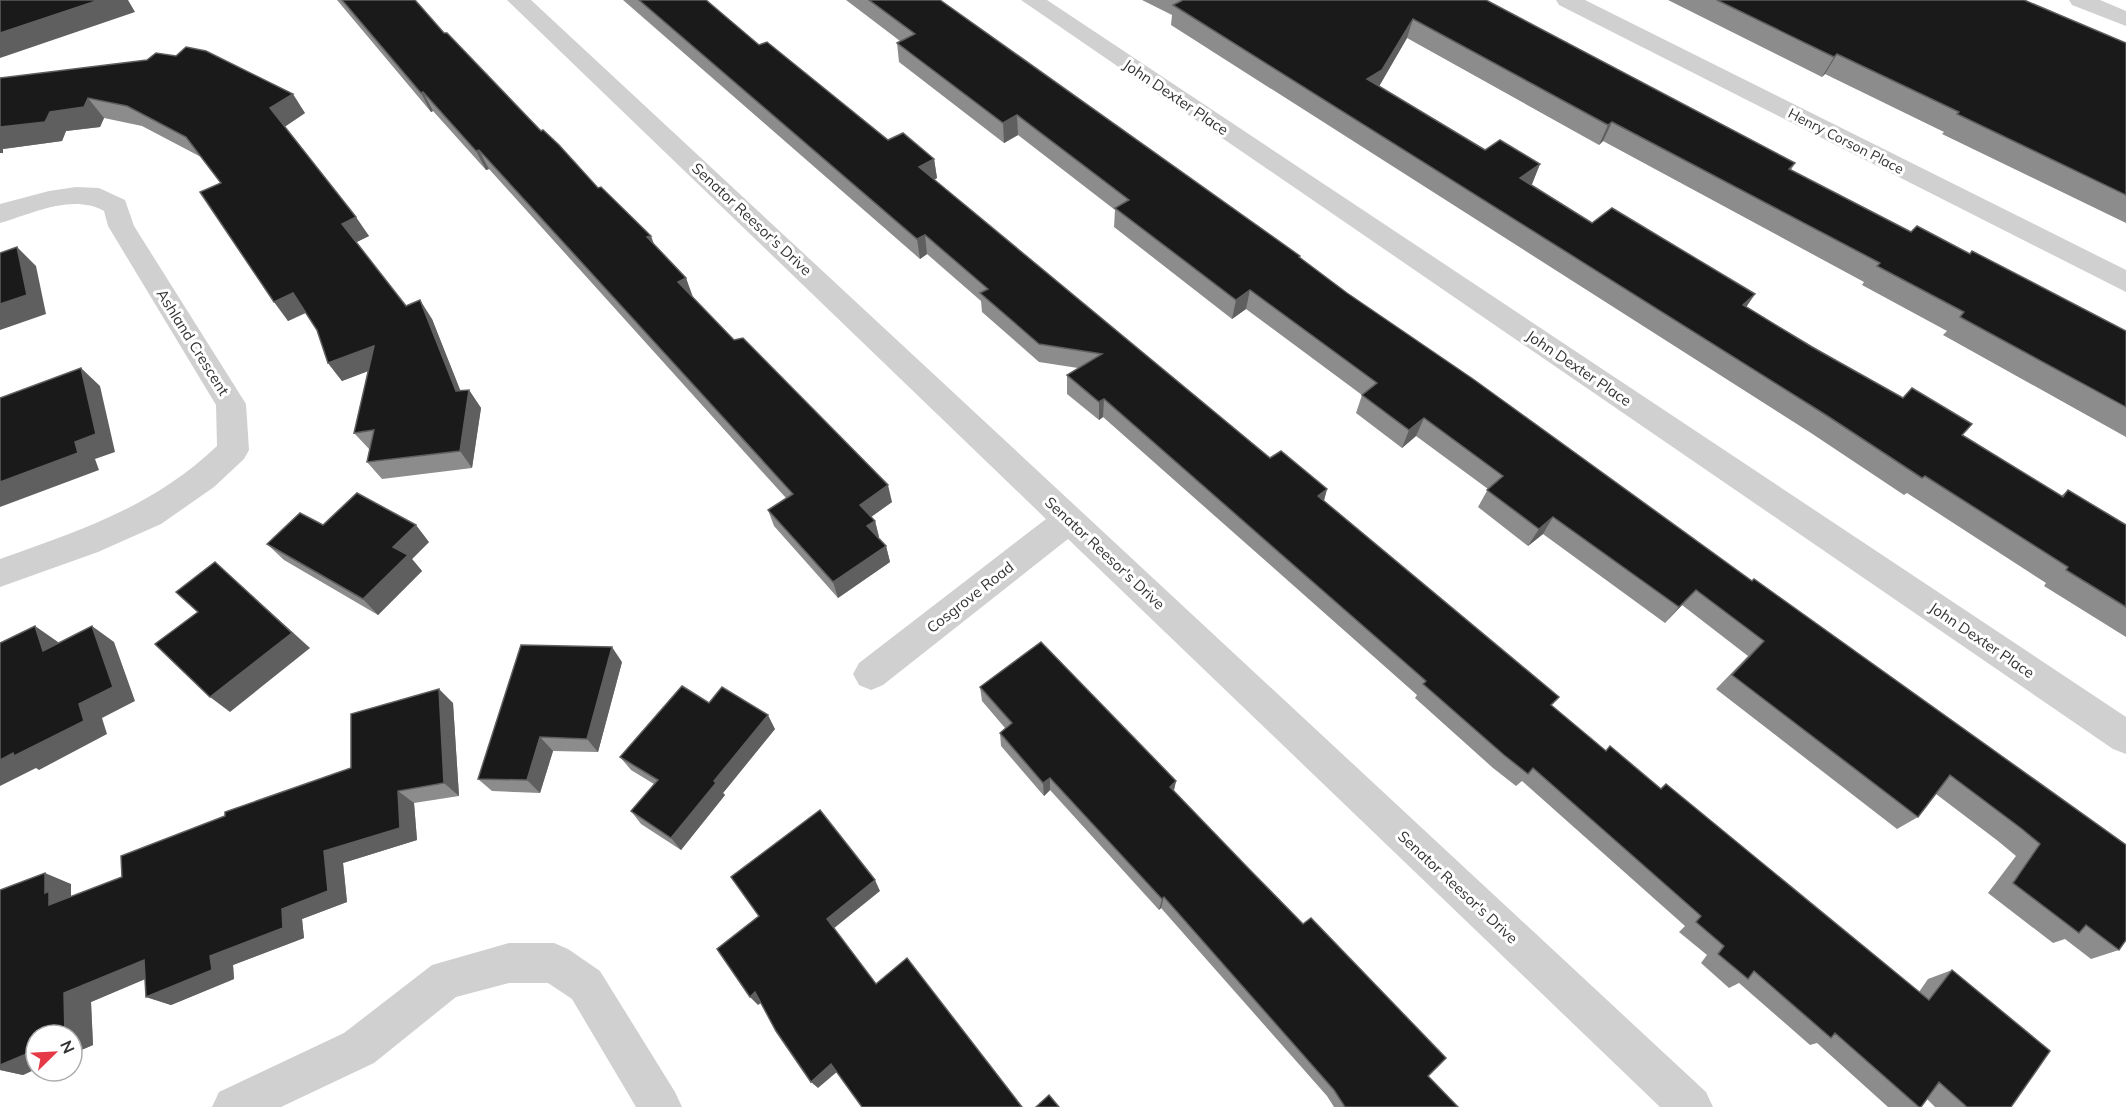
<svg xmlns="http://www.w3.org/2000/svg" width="2126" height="1107" viewBox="0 0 2126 1107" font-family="Mulish,sans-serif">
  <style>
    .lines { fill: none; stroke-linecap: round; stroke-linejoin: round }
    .street { fill: #d0d0d0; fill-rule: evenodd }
    .wall { fill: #8c8c8c }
    .shaded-wall { fill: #5f5f5f }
    .building { fill: #1a1a1a; stroke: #5f5f5f; stroke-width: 1.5 }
    .labels { text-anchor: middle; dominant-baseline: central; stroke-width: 6; stroke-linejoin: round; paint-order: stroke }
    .far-street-label { font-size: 14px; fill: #333; stroke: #fff }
    .street-label { font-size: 15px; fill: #333; stroke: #fff }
  </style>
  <rect width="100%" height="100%" fill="#fff"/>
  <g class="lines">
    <g class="street">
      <polygon points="507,0 531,0 1706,1092 1713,1107 1660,1107 1068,539 883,685 871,690 859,685 853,674 859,663 1046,519"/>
      <polygon points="1021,0 1047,0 2126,717 2126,754 2113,749"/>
      <polygon points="1556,0 1585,0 2126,270 2126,292 1559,5"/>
      <polygon points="2069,0 2100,0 2126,11 2126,26 2072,5"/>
      <path d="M 76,187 L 99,188 L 125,200 L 134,226 L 246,404 L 249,450 L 244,459 L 214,487 L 161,524 L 98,552 L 0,587 L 0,559 C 81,530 153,507 217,446 L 216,405 L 108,226 L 104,211 C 73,193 31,214 0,223 L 0,204 L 49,191 Z"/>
      <polygon points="509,943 554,943 568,949 600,971 675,1092 682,1107 636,1107 572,999 548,983 509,983 456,997 374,1063 281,1107 212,1107 219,1092 344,1033 432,965"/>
    </g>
  </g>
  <g class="wall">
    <polygon points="337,0 415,0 444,33 654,244 686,278 692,297 892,502 871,517 875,521 879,537 878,538 886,546 890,562 838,598 774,526 768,510 786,498 489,169 486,170 433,111 431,112"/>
    <polygon points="623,0 706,0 759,45 888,140 934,159 937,178 934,180 1270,458 1327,489 1324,501 1552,706 1606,751 1660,789 1666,784 1919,992 1928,979 1952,970 2011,1107 1935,1107 1927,1099 1921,1107 1888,1107 1817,1043 1810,1045 1739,983 1729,988 1701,963 1707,955 1679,932 1685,926 1522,781 1516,786 1493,768 1415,698 1417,695 1103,417 1099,420 1067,394 1067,375 1078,368 1039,362 982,312 981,301 927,254 920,259"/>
    <polygon points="846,0 940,0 1347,293 1752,581 2126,845 2119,950 2091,959 2065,939 2053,943 1988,893 2016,856 1998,841 1936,794 1918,817 1897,829 1716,689 1748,656 1682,605 1665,623 1543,534 1528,546 1478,507 1488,489 1416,436 1402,448 1356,413 1362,395 1246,309 1232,319 1114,227 1115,210 1018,135 1004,143 899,62 897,43 900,41"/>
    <polygon points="1142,0 1486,0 1795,163 1791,170 1911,232 1970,254 2126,331 2126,437 1943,335 1947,331 1862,285 1864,282 1603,141 1599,145 1407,38 1379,86 1485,150 1540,164 1532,184 1531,185 1592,223 1755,294 1746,307 1962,435 2061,496 2068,490 2126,525 2126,637 2044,586 2046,583 1907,493 1904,495 1811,433 1171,25 1172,15"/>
    <polygon points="1668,0 2024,0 2126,43 2126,223 1942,134 1944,132 1825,74 1822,77"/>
    <polygon points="0,78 305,113 284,127 369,236 356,242 406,306 432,319 460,391 469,390 481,408 472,468 382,479 367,462 370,450 354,433 368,371 342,381 328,363 317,330 306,313 288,321 221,183 201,157 142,126 104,118 100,127 66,131 62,141 3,149 3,153 0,153"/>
    <polygon points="323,525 429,542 412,559 422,571 378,615 284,560 267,544"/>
    <polygon points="622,662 598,752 553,751 540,793 492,791 478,779"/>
    <polygon points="980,687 1176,781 1174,791 1428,1076 1458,1107 1334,1107 1327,1096 1161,908 1159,910 1050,790 1044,796 1001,746 1000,733 1005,728 982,701"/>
    <polygon points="453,703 459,796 414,803 417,840 343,863 347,902 302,919 304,938 233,965 234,979 171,1005 146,997 145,979 91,1002 93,1045 72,1054 72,1035 36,1035 36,1069 23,1075 0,1070 0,890 71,884 71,897 122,877 351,768"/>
    <polygon points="709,703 775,729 723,793 725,795 681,850 641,824 631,811 654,784 631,770 620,757"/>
  </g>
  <g class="shaded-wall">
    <polygon points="99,0 128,0 135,12 0,58 0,33"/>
    <polygon points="1413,19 1407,38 1377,90 1367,79"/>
    <polygon points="1837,54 1825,74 1822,77 1834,57"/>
    <polygon points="423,92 433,111 431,112 421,93"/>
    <polygon points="293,94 305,113 283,128 270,108"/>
    <polygon points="88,98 104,118 100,127 66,131 62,141 3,149 3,153 0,153 0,127"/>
    <polygon points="1017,115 1018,135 1004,143 1003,123"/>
    <polygon points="1612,122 1603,141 1599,145 1608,125"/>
    <polygon points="479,150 489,169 486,170 476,151"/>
    <polygon points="934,159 937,178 921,187 919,167"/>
    <polygon points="1540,164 1532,184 1512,198 1520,178"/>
    <polygon points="356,217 369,236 355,243 342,224"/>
    <polygon points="925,235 927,254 920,259 917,239"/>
    <polygon points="651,236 658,255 647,237"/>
    <polygon points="17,247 36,266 46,314 0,330 0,304"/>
    <polygon points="686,278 693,297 685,301 678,282"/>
    <polygon points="1250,290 1246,309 1232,319 1236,300"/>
    <polygon points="293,293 307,312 288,321 274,302"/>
    <polygon points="1755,294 1742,313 1743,305"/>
    <polygon points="420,300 432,319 467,407 469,390 481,408 472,468 460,451 456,391"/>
    <polygon points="374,346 387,364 342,381 328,363"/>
    <polygon points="81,368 100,386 115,452 95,459 99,470 0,507 0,482 75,442"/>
    <polygon points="1104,399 1103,417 1099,420 1099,402"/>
    <polygon points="1424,418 1416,436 1402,448 1409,430"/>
    <polygon points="888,485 892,502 864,522 860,505"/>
    <polygon points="1327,489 1322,507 1318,496"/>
    <polygon points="1553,517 1543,534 1528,546 1539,529"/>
    <polygon points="875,521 879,537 871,543 867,526"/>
    <polygon points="416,525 429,542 412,559 422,571 378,615 363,599 393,547"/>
    <polygon points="886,546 890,562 838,598 833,582"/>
    <polygon points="215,562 310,648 230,712 210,697"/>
    <polygon points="1696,590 1682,605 1665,623 1679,607"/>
    <polygon points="35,626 58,642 66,666 43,651"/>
    <polygon points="92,626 114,642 135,701 102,718 107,734 39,770 36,768 0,786 0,760 79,704"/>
    <polygon points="612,647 622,662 598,752 587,739"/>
    <polygon points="439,689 453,703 459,796 444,783"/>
    <polygon points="768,715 775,729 723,793 725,795 681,850 671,838 714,781"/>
    <polygon points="540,737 553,751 540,793 527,780"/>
    <polygon points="1050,778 1050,790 1044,796 1043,783"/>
    <polygon points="1176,781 1173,793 1170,787"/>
    <polygon points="398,791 414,803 417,840 343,863 347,902 302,919 304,938 233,965 234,979 171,1005 146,997 282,909 324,851"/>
    <polygon points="45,873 71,884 71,900 49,905 45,893"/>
    <polygon points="875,880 880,891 833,929 827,919"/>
    <polygon points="1164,897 1161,908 1159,910 1162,899"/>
    <polygon points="144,960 169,969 91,1002 93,1045 72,1054 72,1035 65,1035 64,993"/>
    <polygon points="755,992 764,1001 758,1005 750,997"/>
    <polygon points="36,1050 36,1069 23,1075 0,1070 0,1065"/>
    <polygon points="831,1064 838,1071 818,1088 811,1082"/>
  </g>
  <g class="building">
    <polygon points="0,0 99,0 0,33"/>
    <polygon points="342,0 415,0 444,33 447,33 541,131 543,130 559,145 598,188 601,187 651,236 647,237 686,278 678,282 734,340 743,338 888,485 860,505 875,521 867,526 886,546 833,582 768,510 793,494 479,150 476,151 423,92 421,93"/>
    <polygon points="639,0 706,0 759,45 767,42 888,140 903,133 934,159 919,167 1270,458 1281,451 1327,489 1318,496 1559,697 1551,705 1606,751 1610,746 1661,789 1666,784 1929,1000 1952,970 2050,1051 2011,1107 1967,1107 1939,1082 1921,1107 1919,1107 1835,1033 1831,1038 1754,971 1748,979 1718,954 1724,946 1696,922 1701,916 1533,768 1528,774 1504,755 1423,684 1426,681 1104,399 1099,402 1067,375 1102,354 1039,344 980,293 988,289 925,235 917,239"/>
    <polygon points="869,0 940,0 1300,256 1299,257 1347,293 1473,379 1752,581 1754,579 2126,845 2126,940 2119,950 2086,925 2079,933 2013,883 2040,844 2022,829 1950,775 1918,817 1732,675 1764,641 1696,590 1679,607 1553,517 1539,529 1487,490 1503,476 1424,418 1409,430 1362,395 1377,383 1250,290 1236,300 1115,208 1129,200 1017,115 1003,123 897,43 915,34"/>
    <polygon points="1183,0 1486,0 1795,163 1789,169 1911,232 1917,226 1970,254 1972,251 2126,331 2126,407 1960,317 1964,312 1877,266 1880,263 1612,122 1608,125 1413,19 1382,70 1367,79 1485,150 1500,140 1540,164 1520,178 1592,223 1612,208 1755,294 1743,305 1812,347 1903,398 1912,388 1972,424 1962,435 2063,497 2068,490 2126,525 2126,607 2066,570 2068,567 1925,476 1922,478 1826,415 1173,5"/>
    <polygon points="1717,0 2024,0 2126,43 2126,195 1957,114 1959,112 1837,54 1834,57"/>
    <polygon points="186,47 206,51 293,94 270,108 356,217 342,224 406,306 420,300 456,391 469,390 460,451 367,462 374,430 354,433 374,346 328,363 317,330 293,293 274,302 200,192 221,183 186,137 127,106 88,98 84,107 50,112 45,122 0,127 0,78 147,60 156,53 176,56"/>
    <polygon points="17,247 27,295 0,304 0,253"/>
    <polygon points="81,368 96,434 75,442 78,453 0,482 0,398"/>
    <polygon points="357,493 416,525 393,547 408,555 363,599 267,544 300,513 323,525"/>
    <polygon points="215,562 292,633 210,697 155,644 198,612 176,592"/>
    <polygon points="35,626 43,651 92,626 113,687 79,704 84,721 14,756 13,753 0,760 0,643"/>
    <polygon points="1041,642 1176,781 1170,787 1250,870 1303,924 1311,918 1446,1058 1428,1076 1458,1107 1345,1107 1334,1090 1164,897 1162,899 1050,778 1043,783 1000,733 1012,723 980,687"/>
    <polygon points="521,645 612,647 587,739 540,737 527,780 478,779"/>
    <polygon points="682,686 709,703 722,687 768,715 714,781 716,783 671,838 631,811 658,780 620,757"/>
    <polygon points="439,689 444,783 398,791 400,828 324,851 328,891 282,909 283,928 210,956 212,970 146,997 144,960 64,993 65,1035 36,1035 36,1050 0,1065 0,890 45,873 45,893 49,891 49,905 122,877 121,856 225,816 225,812 351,768 351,714"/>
    <polygon points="820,810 875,880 827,919 876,984 907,958 1022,1107 862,1107 831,1064 811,1082 776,1031 755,992 750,997 717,949 759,916 731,877"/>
    <polygon points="1049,1095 1059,1107 1036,1107"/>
  </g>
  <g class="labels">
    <g class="far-street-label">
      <text transform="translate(1846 141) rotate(27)">Henry Corson Place</text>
    </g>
    <g class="street-label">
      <text transform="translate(1176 97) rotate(34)">John Dexter Place</text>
      <text transform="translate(752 219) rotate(43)">Senator Reesor's Drive</text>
      <text transform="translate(193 342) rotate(58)">Ashland Crescent</text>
      <text transform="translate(1579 368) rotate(34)">John Dexter Place</text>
      <text transform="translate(1105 553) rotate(43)">Senator Reesor's Drive</text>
      <text transform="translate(970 597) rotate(-38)">Cosgrove Road</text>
      <text transform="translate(1982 640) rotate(34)">John Dexter Place</text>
      <text transform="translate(1458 887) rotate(43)">Senator Reesor's Drive</text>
    </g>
  </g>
  <g transform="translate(54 1053) rotate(66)"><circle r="28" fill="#ffffff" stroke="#adadad" stroke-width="1.5"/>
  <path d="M0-4.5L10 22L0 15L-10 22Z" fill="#e63946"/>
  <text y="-9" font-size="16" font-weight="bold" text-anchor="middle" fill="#333333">N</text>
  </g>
</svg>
